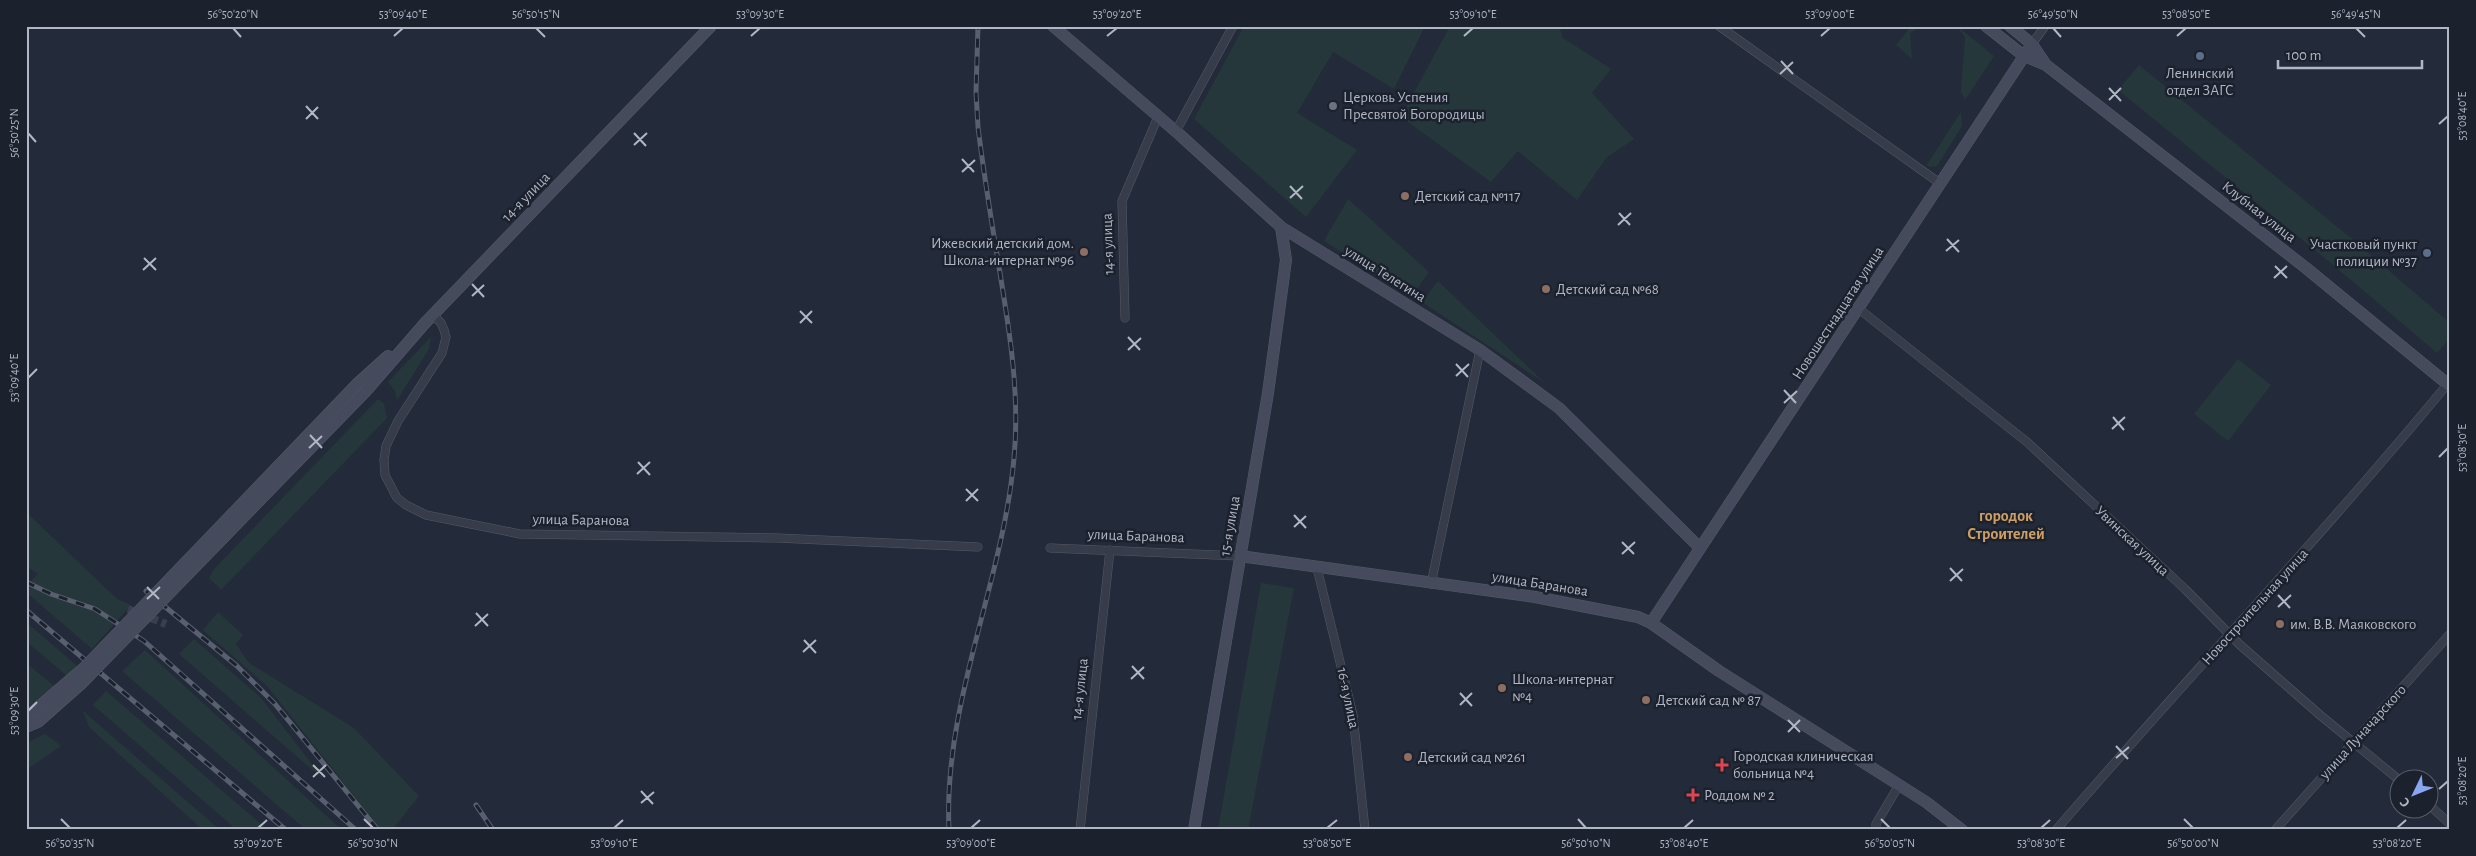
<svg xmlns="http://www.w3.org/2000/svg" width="2476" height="856" viewBox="0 0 2476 856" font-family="'Alegreya Sans',sans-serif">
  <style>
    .green { fill: #26373b }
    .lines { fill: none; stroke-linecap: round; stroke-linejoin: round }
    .street-tunnel { stroke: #383f4e; stroke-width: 8; stroke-dasharray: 8 4; stroke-linecap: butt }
    .street-casing { stroke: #545a67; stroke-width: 9 }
    .secondary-casing { stroke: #545a67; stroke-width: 12 }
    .street { stroke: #363c49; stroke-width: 8 }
    .secondary { stroke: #454b5c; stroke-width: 11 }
    .rail-casing { stroke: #586070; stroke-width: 5 }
    .rail { stroke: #1c212e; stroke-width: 3; stroke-dasharray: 9; stroke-linecap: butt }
    .secondary-bridge-casing { stroke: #545a67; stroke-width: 12; stroke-linecap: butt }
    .secondary-bridge { stroke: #454b5c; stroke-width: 11 }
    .ticks { fill: none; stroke: #b1b7c5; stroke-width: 2 }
    .service-dot { fill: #5c6f8a; stroke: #1c212e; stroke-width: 2 }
    .worship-dot { fill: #6b7280; stroke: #1c212e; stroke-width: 2 }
    .education-dot { fill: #8d6e63; stroke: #1c212e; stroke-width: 2 }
    .health-dot { fill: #e0444e; stroke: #1c212e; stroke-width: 2 }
    .labels { text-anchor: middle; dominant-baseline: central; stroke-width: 5; stroke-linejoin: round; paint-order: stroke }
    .poi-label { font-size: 15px; fill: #b1b7c5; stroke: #1c212e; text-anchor: start }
    .street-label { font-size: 15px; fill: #b1b7c5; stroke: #1c212e }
    .neighbourhood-label { font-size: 16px; font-weight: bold; fill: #ce9e63; stroke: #1c212e }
    .neatline { fill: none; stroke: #b1b7c5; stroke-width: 2 }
    .ticks-label { font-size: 12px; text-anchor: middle; fill: #b1b7c5 }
  </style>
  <rect width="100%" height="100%" fill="#232a39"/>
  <g class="green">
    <polygon points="1244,26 1425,26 1394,89 1333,52 1297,113 1357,150 1306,217 1194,119"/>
    <polygon points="1450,26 1559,26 1563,38 1611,69 1592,93 1634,139 1607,157 1577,200 1518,151 1491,182 1401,117"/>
    <polygon points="1911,26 1923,26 1910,33 1912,59 1896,45"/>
    <polygon points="1957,26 1994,56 1965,100 1961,92 1965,37"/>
    <polygon points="2139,65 2352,239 2450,323 2450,338 2437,353 2332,264 2118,90"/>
    <polygon points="1961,112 1962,126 1939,163 1936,167 1926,166"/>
    <polygon points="1348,199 1429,272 1412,296 1324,241"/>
    <polygon points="1438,281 1545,383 1422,302"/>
    <polygon points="431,337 429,349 397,400 395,391 388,382"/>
    <polygon points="2238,359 2271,385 2228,441 2194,414"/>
    <polygon points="378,399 384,404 387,418 221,590 209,578 214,569"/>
    <polygon points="26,512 117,599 131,605 92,649 26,592 26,586 38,574 26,566"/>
    <polygon points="1261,583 1294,588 1248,830 1218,830"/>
    <polygon points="218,612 243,635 236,644 249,663 354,728 419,796 392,830 381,830 267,686 203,630"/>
    <polygon points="26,622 77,666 67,676 26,641"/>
    <polygon points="194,639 261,698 325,781 179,654"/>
    <polygon points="145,650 342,830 306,830 122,671"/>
    <polygon points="26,663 54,686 26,708"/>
    <polygon points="106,691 268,830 237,830 93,705"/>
    <polygon points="83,711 220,830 203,830 89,727"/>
    <polygon points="45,734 61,746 26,770 26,743"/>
  </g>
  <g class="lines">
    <polyline class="street-tunnel" points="128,609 166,624"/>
    <defs>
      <g id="street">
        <polyline points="1719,26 1941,184"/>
        <polyline points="2032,44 2045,26"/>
        <polyline points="1176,131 1233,26"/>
        <polyline points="1859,309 2027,442 2185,589 2239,644 2320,715 2398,779"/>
        <polyline points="433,315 441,323 444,330 446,337 442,353 398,421 386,446 384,460 385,475 397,498 406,505 426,515 520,534 777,538 978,547"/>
        <polyline points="1125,318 1122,201 1158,117"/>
        <polyline points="1050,548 1240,556"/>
        <polyline points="1317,568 1353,715 1365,830"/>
        <polyline points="1431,584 1480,350"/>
        <polyline points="2428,804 2450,824"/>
        <polyline points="1080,830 1110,550"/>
        <polyline points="1876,830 1876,824 1899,785"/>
        <path d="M 2056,830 C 2186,679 2323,535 2450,381"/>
        <polyline points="2275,830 2450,634"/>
      </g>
      <g id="secondary">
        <polyline points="1053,26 1180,135 1281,227 1480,350 1559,408 1700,548"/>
        <polyline points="1986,26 2024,56 2046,65 2306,268 2450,386"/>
        <polyline points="2010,26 2032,44 2046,65"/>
        <polyline points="358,383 388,356"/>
        <polyline points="366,391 425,323 711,26"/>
        <polyline points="1240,556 1535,597 1638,617 1651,623 1719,671 1926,802 1962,830"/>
        <polyline points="1651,623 2032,44"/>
        <polyline points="26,727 38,722"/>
        <polyline points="1194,830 1268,393 1286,260 1281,227"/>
      </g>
    </defs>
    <use href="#street" class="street-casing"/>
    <use href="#secondary" class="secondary-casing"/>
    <use href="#street" class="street"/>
    <use href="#secondary" class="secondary"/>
    <defs>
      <g id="rail">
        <polyline points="26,582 51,594 95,609 144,641 356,830"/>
        <polyline points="146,591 237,666 275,704 378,830"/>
        <polyline points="26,610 286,830"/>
        <polyline points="476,805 493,830"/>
        <path d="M 949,830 C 943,702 1003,583 1014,458 C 1020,396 1010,334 1000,273 C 992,225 984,176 978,127 L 976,92 L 978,26"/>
      </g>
    </defs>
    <use href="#rail" class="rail-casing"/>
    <use href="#rail" class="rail"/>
    <defs>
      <g id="secondary-bridge">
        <polyline points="30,714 85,667 358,383"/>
        <polyline points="38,722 81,684 366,391"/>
      </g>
    </defs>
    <use href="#secondary-bridge" class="secondary-bridge-casing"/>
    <use href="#secondary-bridge" class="secondary-bridge"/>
  </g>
  <path class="ticks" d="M 233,28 L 241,37M 536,28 L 545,37M 2053,28 L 2061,37M 2356,28 L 2365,37M 394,36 L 403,28M 751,36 L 760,28M 1107,36 L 1117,28M 1464,36 L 1473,28M 1821,36 L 1830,28M 2177,36 L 2186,28M 1781,61 L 1793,74M 1780,74 L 1793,62M 2109,88 L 2121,101M 2109,100 L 2121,88M 306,106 L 318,119M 306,119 L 318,107M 2439,124 L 2448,116M 28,133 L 36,142M 634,133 L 646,146M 634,145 L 647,133M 962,159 L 974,172M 962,172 L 975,160M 1290,186 L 1302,199M 1290,198 L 1303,186M 1619,213 L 1630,225M 1618,225 L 1631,213M 1947,239 L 1959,252M 1946,251 L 1959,240M 144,258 L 156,270M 2275,266 L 2287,278M 143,270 L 156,258M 2274,278 L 2287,266M 472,284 L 484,297M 472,296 L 484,285M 800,311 L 812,323M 800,323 L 812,311M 1128,337 L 1140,350M 1128,350 L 1141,338M 1456,364 L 1468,377M 1456,376 L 1469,364M 28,378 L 37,369M 1784,390 L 1796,403M 1784,403 L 1797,391M 2113,417 L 2124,430M 2112,429 L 2125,417M 310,435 L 322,448M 309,448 L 322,436M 2439,457 L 2448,448M 638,462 L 650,475M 637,474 L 650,462M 966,489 L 978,501M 966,501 L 978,489M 1294,515 L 1306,528M 1294,527 L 1306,516M 1622,542 L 1634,554M 1622,554 L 1635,542M 1950,568 L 1962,581M 1950,581 L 1963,569M 147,587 L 159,599M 2278,595 L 2290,608M 147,599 L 160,587M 2278,607 L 2291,595M 476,613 L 488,626M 475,626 L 488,614M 804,640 L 816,653M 803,652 L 816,640M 1132,666 L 1144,679M 1131,679 L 1144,667M 1460,693 L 1472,706M 1460,705 L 1472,693M 28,711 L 37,702M 1788,720 L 1800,732M 1788,732 L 1800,720M 2116,746 L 2128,759M 2116,758 L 2129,747M 313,765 L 325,777M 313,777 L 326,765M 2439,789 L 2448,781M 641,791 L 653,804M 641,803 L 654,792M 61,819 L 70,828M 364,819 L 373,828M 1578,819 L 1586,828M 1881,819 L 1890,828M 2184,819 L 2193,828M 258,828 L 267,820M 614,828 L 623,820M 971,828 L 980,820M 1327,828 L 1337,820M 1684,828 L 1693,820M 2041,828 L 2050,820M 2397,828 L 2406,820"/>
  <g class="service-dot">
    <circle cx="2200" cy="56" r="5"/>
    <circle cx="2427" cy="253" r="5"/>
  </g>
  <circle class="worship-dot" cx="1333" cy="106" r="5"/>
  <g class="education-dot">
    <circle cx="1405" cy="196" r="5"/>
    <circle cx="1084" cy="252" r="5"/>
    <circle cx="1546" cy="289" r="5"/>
    <circle cx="2280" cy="624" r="5"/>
    <circle cx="1502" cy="688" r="5"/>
    <circle cx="1646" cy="700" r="5"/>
    <circle cx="1408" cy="757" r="5"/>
  </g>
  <g class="health-dot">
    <path d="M1719.5 757.5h5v5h5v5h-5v5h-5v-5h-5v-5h5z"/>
    <path d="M1690.5 787.5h5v5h5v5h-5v5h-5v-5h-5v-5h5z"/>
  </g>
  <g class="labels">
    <g class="poi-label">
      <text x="2200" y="73" text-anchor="middle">Ленинский<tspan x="2200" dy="17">отдел ЗАГС</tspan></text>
      <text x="1343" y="97">Церковь Успения<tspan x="1343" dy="17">Пресвятой Богородицы</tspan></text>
      <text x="1415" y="196">Детский сад №117</text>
      <text x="1074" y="243" text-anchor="end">Ижевский детский дом.<tspan x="1074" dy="17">Школа-интернат №96</tspan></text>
      <text x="2417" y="244" text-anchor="end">Участковый пункт<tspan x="2417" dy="17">полиции №37</tspan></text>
      <text x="1556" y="289">Детский сад №68</text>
      <text x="2290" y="624">им. В.В. Маяковского</text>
      <text x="1512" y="679">Школа-интернат<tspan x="1512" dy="17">№4</tspan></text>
      <text x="1656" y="700">Детский сад № 87</text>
      <text x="1733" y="756">Городская клиническая<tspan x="1733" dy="17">больница №4</tspan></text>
      <text x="1418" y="757">Детский сад №261</text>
      <text x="1704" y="795">Роддом № 2</text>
    </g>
    <g class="street-label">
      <text transform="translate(526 197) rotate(-46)">14-я улица</text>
      <text transform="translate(2259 212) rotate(38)">Клубная улица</text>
      <text transform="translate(1108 244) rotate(-92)">14-я улица</text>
      <text transform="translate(1385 274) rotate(32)">улица Телегина</text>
      <text transform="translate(1838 313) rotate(-57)">Новошестнадцатая улица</text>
      <text transform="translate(581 520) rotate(1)">улица Баранова</text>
      <text transform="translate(1230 526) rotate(-80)">15-я улица</text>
      <text transform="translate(1136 536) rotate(2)">улица Баранова</text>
      <text transform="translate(2132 541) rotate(43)">Увинская улица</text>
      <text transform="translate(1540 584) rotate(9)">улица Баранова</text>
      <text transform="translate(2255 607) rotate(-48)">Новостроительная улица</text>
      <text transform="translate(1080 689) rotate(-84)">14-я улица</text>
      <text transform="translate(1348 698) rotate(78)">16-я улица</text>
      <text transform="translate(2363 732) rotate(-48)">улица Луначарского</text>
    </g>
    <g class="neighbourhood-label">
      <text x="2006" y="516">городок<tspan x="2006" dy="18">Строителей</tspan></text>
    </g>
  </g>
  <rect width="2476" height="856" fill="none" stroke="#1c212e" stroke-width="55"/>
  <g transform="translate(2414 794) rotate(227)"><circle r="24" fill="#1c212e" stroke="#585d6a"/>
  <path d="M0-4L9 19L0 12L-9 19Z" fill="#89a6f2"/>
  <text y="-8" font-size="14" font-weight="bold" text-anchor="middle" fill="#b1b7c5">С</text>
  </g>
  <path d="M2278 60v8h144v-8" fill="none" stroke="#b1b7c5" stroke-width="2.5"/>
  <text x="2286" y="60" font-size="15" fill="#b1b7c5" stroke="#1c212e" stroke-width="4" paint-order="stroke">100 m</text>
  <rect x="28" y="28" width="2420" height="800" class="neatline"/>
  <g class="ticks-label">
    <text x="233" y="18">56°50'20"N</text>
    <text x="403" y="18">53°09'40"E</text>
    <text x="536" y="18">56°50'15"N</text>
    <text x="760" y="18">53°09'30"E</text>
    <text x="1117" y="18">53°09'20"E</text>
    <text x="1473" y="18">53°09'10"E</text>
    <text x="1830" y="18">53°09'00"E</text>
    <text x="2053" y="18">56°49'50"N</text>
    <text x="2186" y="18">53°08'50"E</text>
    <text x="2356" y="18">56°49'45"N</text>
    <text transform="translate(2462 116) rotate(-90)" y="4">53°08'40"E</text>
    <text transform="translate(14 133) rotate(-90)" y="4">56°50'25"N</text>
    <text transform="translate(14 378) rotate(-90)" y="4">53°09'40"E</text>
    <text transform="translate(2462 448) rotate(-90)" y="4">53°08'30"E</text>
    <text transform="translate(14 711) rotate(-90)" y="4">53°09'30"E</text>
    <text transform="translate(2462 781) rotate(-90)" y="4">53°08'20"E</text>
    <text x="70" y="847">56°50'35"N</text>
    <text x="258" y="847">53°09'20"E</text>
    <text x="373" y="847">56°50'30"N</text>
    <text x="614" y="847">53°09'10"E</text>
    <text x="971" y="847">53°09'00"E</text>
    <text x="1327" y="847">53°08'50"E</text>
    <text x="1586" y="847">56°50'10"N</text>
    <text x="1684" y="847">53°08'40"E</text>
    <text x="1890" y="847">56°50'05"N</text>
    <text x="2041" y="847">53°08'30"E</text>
    <text x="2193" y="847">56°50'00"N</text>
    <text x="2397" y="847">53°08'20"E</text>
  </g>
</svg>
